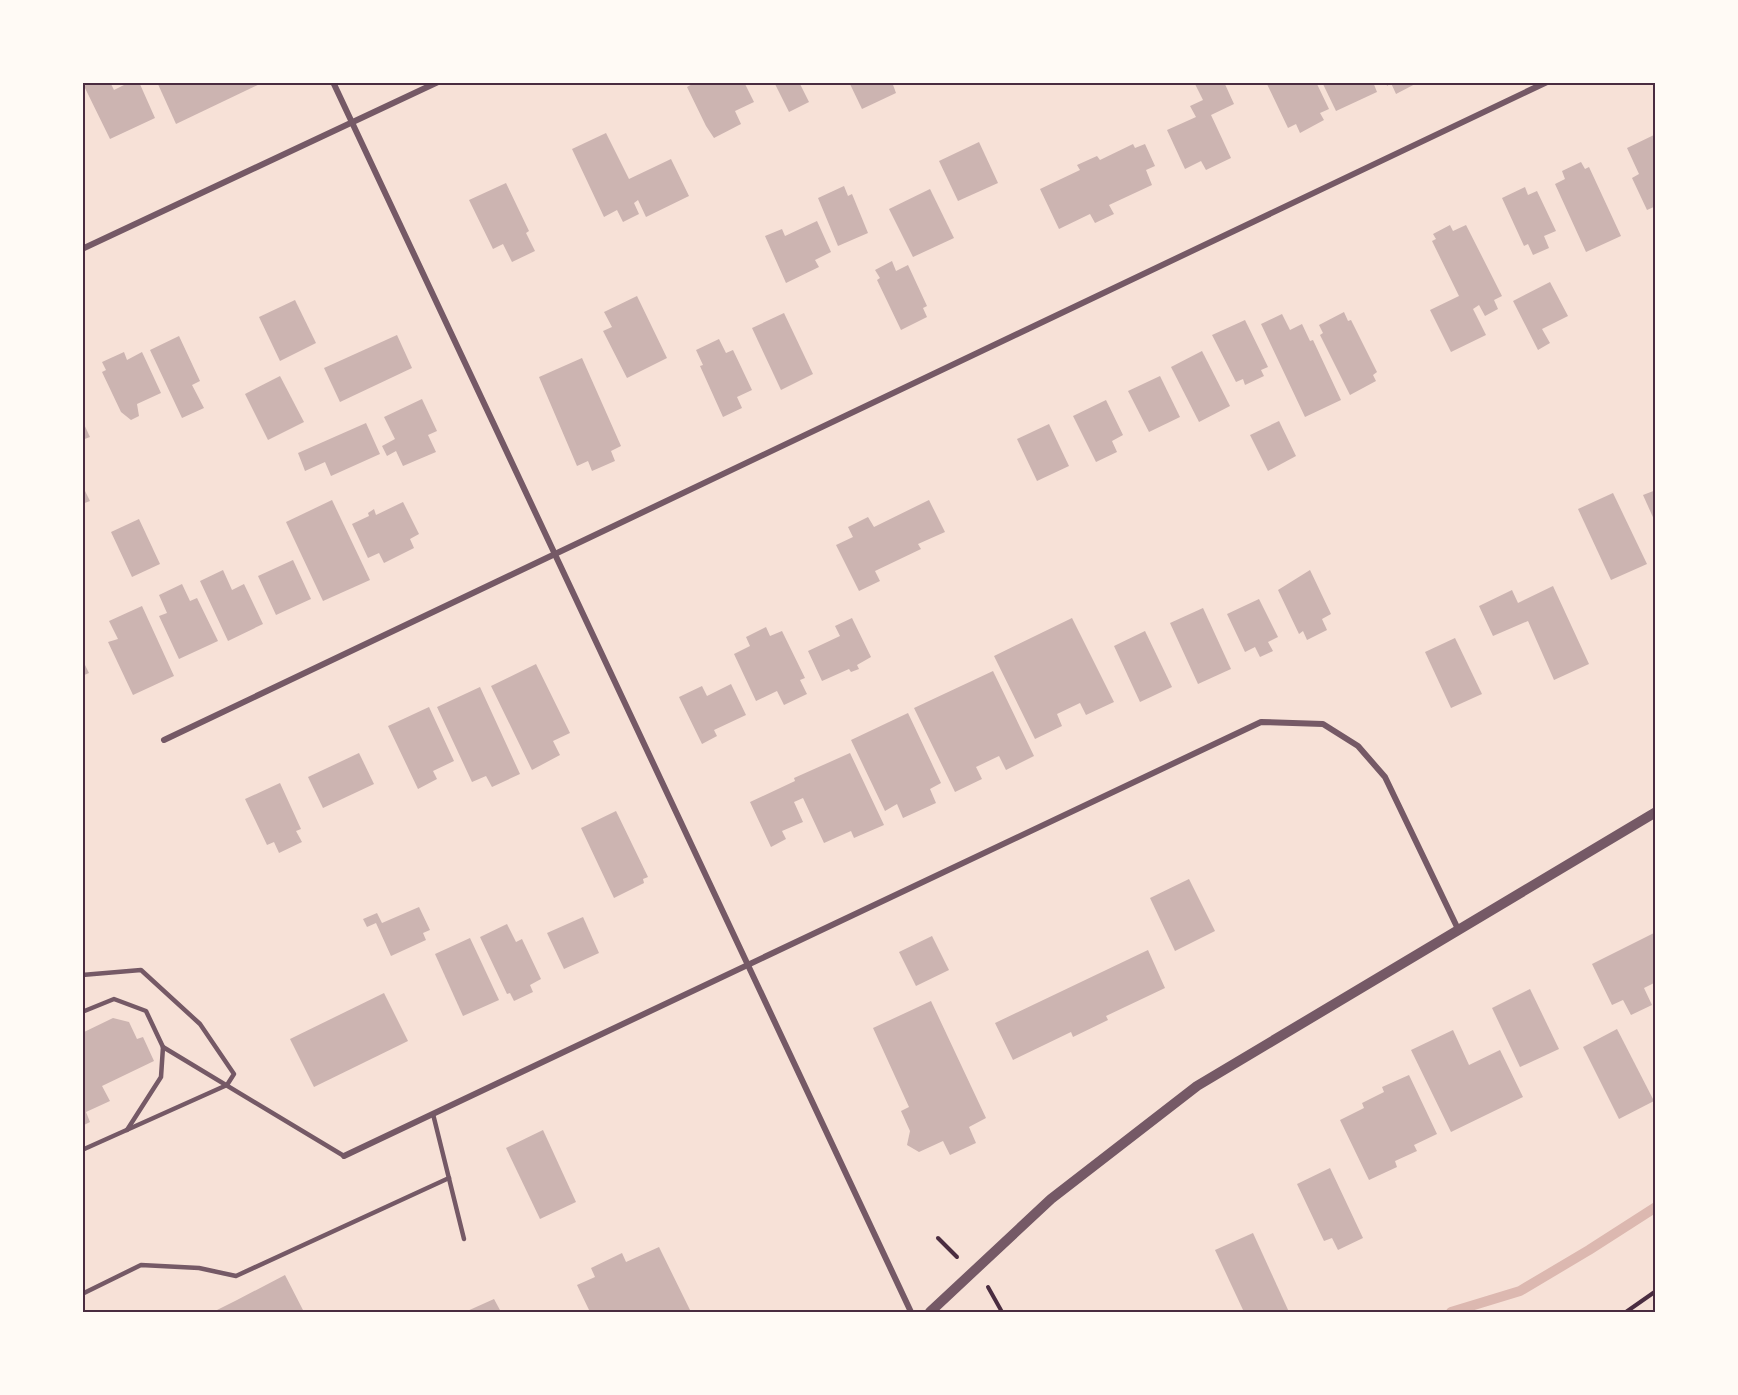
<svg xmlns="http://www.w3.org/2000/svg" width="1738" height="1395" viewBox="0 0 1738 1395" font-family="'Fira Sans',sans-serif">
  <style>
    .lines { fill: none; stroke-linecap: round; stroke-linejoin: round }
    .stream { stroke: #dcb8b0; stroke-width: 10 }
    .building { fill: #ccb4b1 }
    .path { stroke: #4a2c40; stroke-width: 4 }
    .service { stroke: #755966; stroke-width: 4.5 }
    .minor { stroke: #755966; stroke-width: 6 }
    .tertiary { stroke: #755966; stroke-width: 10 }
    .neatline { fill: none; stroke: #4a2c40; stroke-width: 2 }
  </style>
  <rect width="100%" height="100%" fill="#f7e1d7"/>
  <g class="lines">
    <polyline class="stream" points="1451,1312 1520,1291 1589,1250 1656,1207"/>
  </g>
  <g class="building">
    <polygon points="91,82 110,82 114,90 130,82 139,82 155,118 110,139 84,86"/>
    <polygon points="157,82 264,82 176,124"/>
    <polygon points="696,82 744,82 754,102 735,111 741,124 714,138 706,126 687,87"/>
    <polygon points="774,82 799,82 809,102 789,112"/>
    <polygon points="849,82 892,82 896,93 862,109"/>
    <polygon points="1194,82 1224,82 1234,104 1211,115 1231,158 1206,170 1201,161 1185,169 1167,130 1196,117 1190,106 1203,100"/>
    <polygon points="1266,82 1282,82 1283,84 1287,82 1316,82 1329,109 1320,113 1324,120 1300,133 1296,124 1288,128"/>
    <polygon points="1322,82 1373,82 1377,92 1336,111"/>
    <polygon points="1386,82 1419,82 1396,94 1391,83 1387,86"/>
    <polygon points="606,133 629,179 671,159 689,196 646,217 638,200 634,203 639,214 623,222 617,210 604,217 572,149"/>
    <polygon points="1656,134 1656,206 1647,210 1632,178 1639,174 1627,148"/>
    <polygon points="979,142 998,183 958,201 939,161"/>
    <polygon points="1133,144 1135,148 1145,144 1155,166 1146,170 1152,185 1109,205 1114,214 1095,223 1090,214 1059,229 1040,189 1080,170 1077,165 1097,156 1100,160"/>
    <polygon points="1581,162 1585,169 1589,167 1621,236 1586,252 1555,184 1565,179 1562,171"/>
    <polygon points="506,183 529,231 526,233 535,251 512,262 503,244 493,249 469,200"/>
    <polygon points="844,186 848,196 852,194 868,233 838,246 818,198"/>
    <polygon points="1525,187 1528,195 1537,191 1556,231 1544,236 1549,248 1533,255 1528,244 1524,246 1502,198"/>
    <polygon points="930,189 954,238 913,257 889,209"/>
    <polygon points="817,221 831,252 815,260 819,267 786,283 765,236 782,229 785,236"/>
    <polygon points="1450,225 1453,231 1466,225 1502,296 1494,300 1498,309 1485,316 1479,305 1473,309 1486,335 1451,352 1430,310 1459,296 1432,241 1436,239 1433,234"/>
    <polygon points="892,261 896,271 908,265 927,306 923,308 927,317 901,330 877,280 880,278 875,270"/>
    <polygon points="1550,282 1568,316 1542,329 1550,343 1538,350 1513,301"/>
    <polygon points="637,296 667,358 627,378 603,331 612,327 604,312"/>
    <polygon points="295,300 316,343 280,361 259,317"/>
    <polygon points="1344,312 1348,321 1351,320 1377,372 1373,375 1376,381 1350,395 1320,335 1323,333 1319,325"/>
    <polygon points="784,313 813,374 781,390 752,328"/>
    <polygon points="1282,314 1290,330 1302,324 1310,341 1313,340 1341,400 1305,417 1261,324"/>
    <polygon points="1245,320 1268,367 1261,370 1264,376 1245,385 1243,379 1236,382 1212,335"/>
    <polygon points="397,335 412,368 340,402 324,368"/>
    <polygon points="179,336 200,381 192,385 204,408 182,418 150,350"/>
    <polygon points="719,339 726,353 733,350 752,390 737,397 742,408 723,417 700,366 703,365 696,350"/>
    <polygon points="1202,351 1230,406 1199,422 1171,367"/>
    <polygon points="124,352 127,360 142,352 161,393 137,404 139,416 131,420 121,412 102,372 106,370 102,362"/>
    <polygon points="582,358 621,446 611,451 615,461 592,471 588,461 577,466 539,377"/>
    <polygon points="280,376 304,422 268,440 245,394"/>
    <polygon points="1160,376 1180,417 1149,432 1128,391"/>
    <polygon points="422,399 437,431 428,435 436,452 403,466 396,451 387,456 382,446 395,439 384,417"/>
    <polygon points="1106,400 1123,435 1112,441 1117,452 1096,462 1073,416"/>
    <polygon points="82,420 90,437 82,440"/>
    <polygon points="1279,421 1296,456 1268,471 1250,435"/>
    <polygon points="366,423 380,454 331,476 325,462 305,471 298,453"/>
    <polygon points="1049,424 1069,466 1037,481 1017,439"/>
    <polygon points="82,485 90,501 82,504"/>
    <polygon points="1656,490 1656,524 1643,495"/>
    <polygon points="1613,493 1647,564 1611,580 1578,509"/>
    <polygon points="332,500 370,580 323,601 286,522"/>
    <polygon points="929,500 945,532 918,544 921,549 875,571 880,581 859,591 836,545 853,537 848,527 868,517 874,527"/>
    <polygon points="403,502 419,534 410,539 414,548 384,563 379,553 368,558 352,524 369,516 368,513 374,509 376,515"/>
    <polygon points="139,519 160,564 132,577 111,532"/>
    <polygon points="293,560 311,599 276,615 258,576"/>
    <polygon points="223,570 232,590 244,584 263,624 228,641 200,581"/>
    <polygon points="1310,570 1331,614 1322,619 1327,630 1307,640 1303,631 1299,634 1278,590"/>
    <polygon points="182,584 190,601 197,598 218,641 179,659 159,616 167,613 159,595"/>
    <polygon points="1553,586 1589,664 1554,680 1528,621 1493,636 1479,606 1512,590 1518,603"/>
    <polygon points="1259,599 1278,637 1268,642 1273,651 1260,657 1255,647 1245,652 1227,614"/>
    <polygon points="142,606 174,676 133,695 108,642 118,639 109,621"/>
    <polygon points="1203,608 1231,669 1198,684 1170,623"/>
    <polygon points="852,618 871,657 857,665 859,669 851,672 849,669 822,681 808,651 840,636 835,626"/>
    <polygon points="1072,618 1114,702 1086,715 1080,703 1057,714 1062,726 1035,739 994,656"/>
    <polygon points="766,627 770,636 782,631 805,678 800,680 807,694 784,705 777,691 756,701 734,654 750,646 746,637"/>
    <polygon points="1145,631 1172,687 1140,702 1114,646"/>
    <polygon points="1455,638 1482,694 1451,708 1425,652"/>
    <polygon points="82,659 89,673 82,676"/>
    <polygon points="536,664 570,733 553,741 560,755 532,770 491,686"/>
    <polygon points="993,671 1034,756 1006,770 999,756 976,767 982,779 955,792 914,708"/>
    <polygon points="731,684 746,715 714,730 717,736 702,744 679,697 702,686 707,696"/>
    <polygon points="480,687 520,774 492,787 486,776 472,782 437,707"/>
    <polygon points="429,707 454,761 433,771 437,779 418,789 388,726"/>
    <polygon points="908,713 941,783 930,789 936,803 903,818 897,804 885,811 851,740"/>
    <polygon points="359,753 374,784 323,808 308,777"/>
    <polygon points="850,753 884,825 854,838 851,831 824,843 803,798 794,802 803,822 782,831 786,839 771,847 750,802 795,781 794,778"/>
    <polygon points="280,783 301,829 296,831 302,842 279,853 274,842 267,845 245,799"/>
    <polygon points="616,811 648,877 643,879 644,883 614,898 581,828"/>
    <polygon points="1189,879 1215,931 1175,951 1150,898"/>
    <polygon points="419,907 430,930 423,933 426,940 391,956 376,923 367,927 363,919 377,913 382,923"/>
    <polygon points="583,917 599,953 564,969 547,933"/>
    <polygon points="507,924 516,942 522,939 541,979 530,985 533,992 514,1001 510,993 507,994 480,937"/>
    <polygon points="1656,932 1656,982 1644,988 1652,1005 1631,1015 1623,1000 1612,1005 1592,964"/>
    <polygon points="932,936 949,970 916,986 899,952"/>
    <polygon points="470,938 499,1000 463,1016 435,954"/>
    <polygon points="1148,950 1165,988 1106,1016 1108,1020 1073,1037 1071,1032 1013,1060 995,1023"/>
    <polygon points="1530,989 1559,1049 1520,1067 1492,1008"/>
    <polygon points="384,993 408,1041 314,1087 290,1039"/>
    <polygon points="931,1001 986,1118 969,1127 976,1143 950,1155 943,1141 919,1152 907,1145 910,1131 901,1111 909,1107 873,1028"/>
    <polygon points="113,1018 129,1022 137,1039 143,1037 154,1061 102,1086 110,1101 86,1112 90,1122 82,1126 82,1033"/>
    <polygon points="1617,1029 1654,1101 1619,1119 1583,1047"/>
    <polygon points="1453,1030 1469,1065 1500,1050 1523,1097 1451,1132 1411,1050"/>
    <polygon points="1409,1075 1437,1134 1414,1145 1417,1151 1395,1161 1397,1167 1369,1180 1340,1120 1364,1108 1362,1103 1384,1092 1382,1087"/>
    <polygon points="543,1130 576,1202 540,1219 506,1148"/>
    <polygon points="1330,1168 1363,1238 1338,1250 1332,1238 1324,1241 1297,1184"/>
    <polygon points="1253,1233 1289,1312 1244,1312 1215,1250"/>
    <polygon points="659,1247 691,1312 590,1312 577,1285 595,1277 591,1268 622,1253 626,1262"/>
    <polygon points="285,1275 304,1312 213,1312 237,1300"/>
    <polygon points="494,1299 501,1312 465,1312"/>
  </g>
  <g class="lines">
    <g class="path">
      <polyline points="938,1238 957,1257"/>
      <polyline points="988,1287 1002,1312"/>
      <polyline points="1626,1312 1656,1291"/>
    </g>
    <g class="service">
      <polyline points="82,975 141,970 200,1024 234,1074 227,1085 82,1150"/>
      <polyline points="82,1012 114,999 146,1011 163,1047 161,1077 127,1130"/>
      <polyline points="163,1047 344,1156"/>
      <polyline points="433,1114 464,1239"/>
      <polyline points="82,1294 141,1265 199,1268 236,1276 449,1178"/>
    </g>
    <g class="minor">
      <polyline points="333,82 911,1312"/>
      <polyline points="82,249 438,82"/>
      <polyline points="164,740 1547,82"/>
      <polyline points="344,1156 1261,722 1323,724 1358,746 1385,777 1458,929"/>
    </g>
    <polyline class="tertiary" points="930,1312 1051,1199 1197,1086 1656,812"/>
  </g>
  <rect width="1738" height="1395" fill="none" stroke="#fffaf5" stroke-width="168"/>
  <rect x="84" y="84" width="1570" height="1227" class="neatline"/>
</svg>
